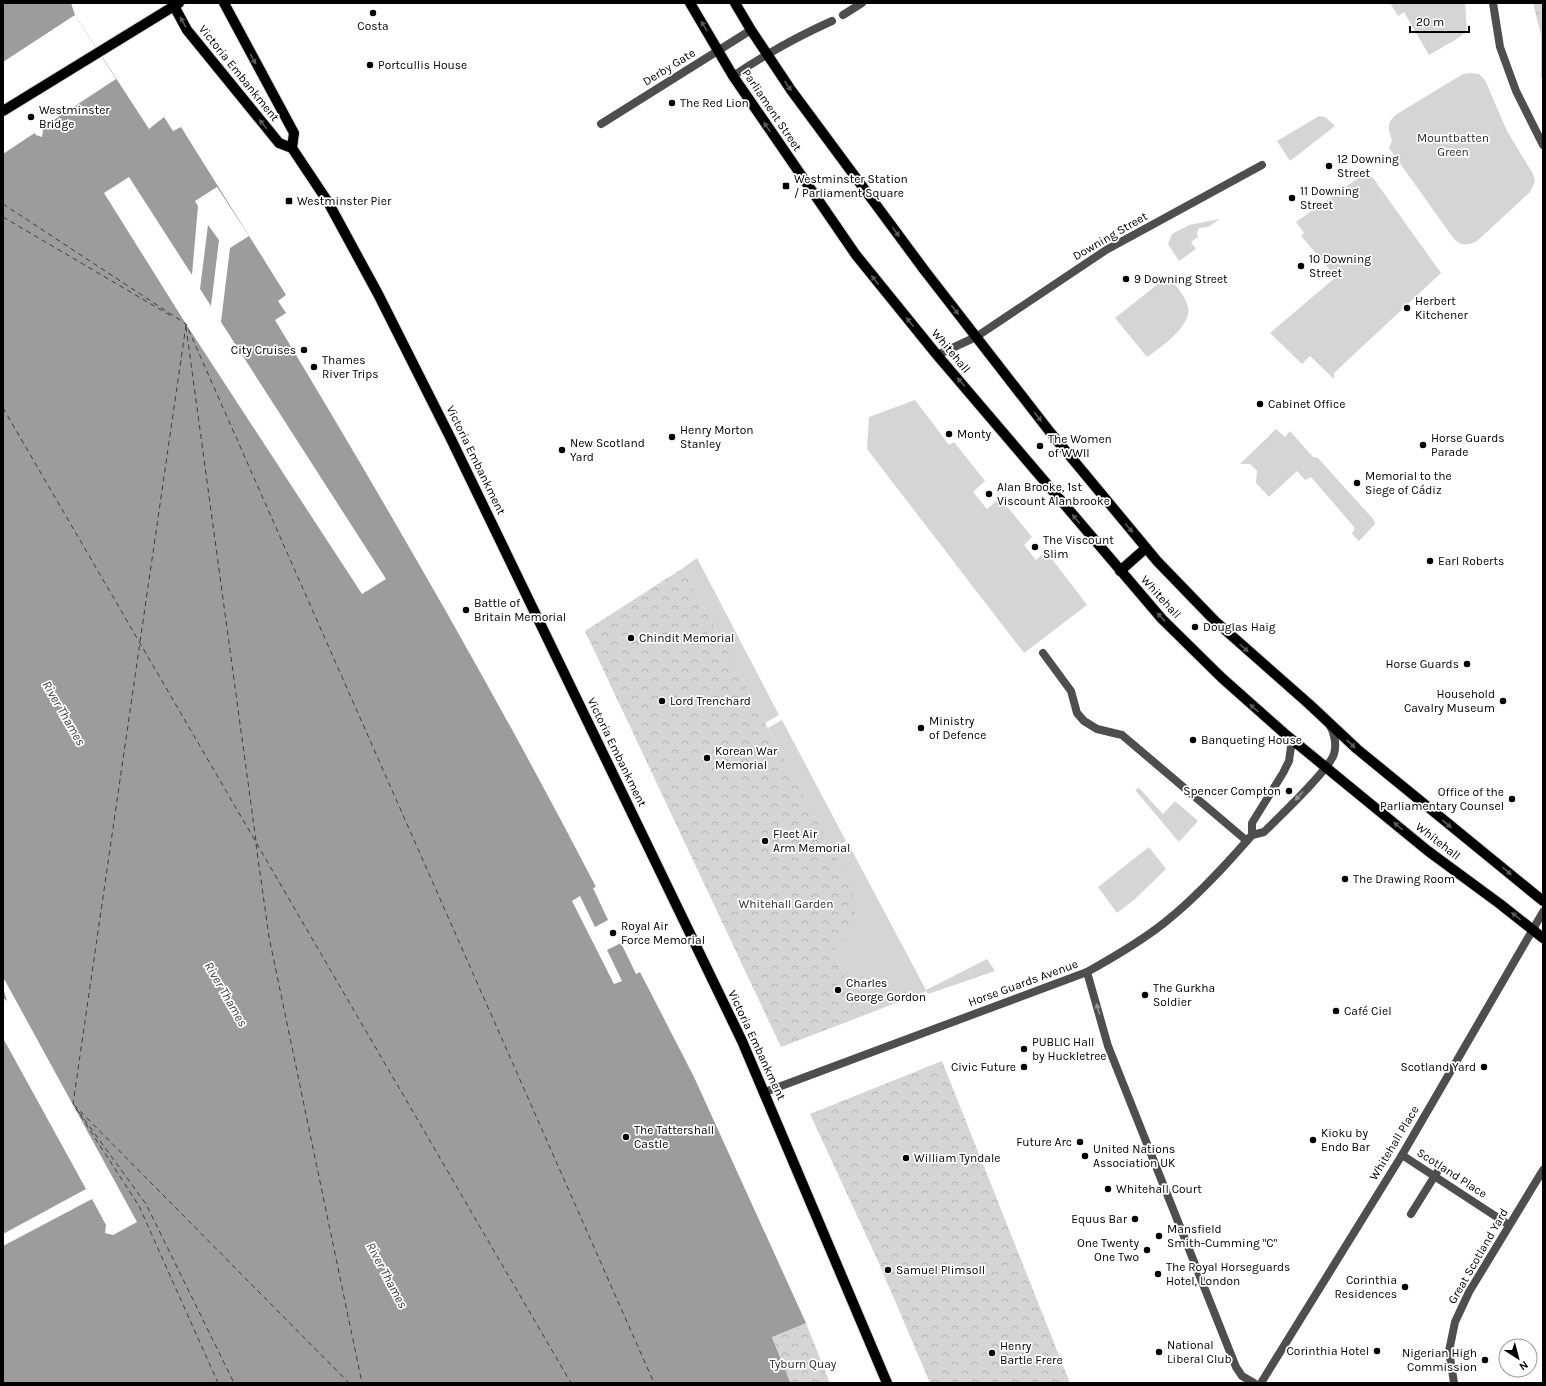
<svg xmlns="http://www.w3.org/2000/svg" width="1546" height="1386" viewBox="0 0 1546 1386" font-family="Karla,sans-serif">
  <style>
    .green { fill: #d5d5d5 }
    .park { fill: url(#park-crowns) }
    .water { fill: #9c9c9c }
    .pier { fill: #fff; fill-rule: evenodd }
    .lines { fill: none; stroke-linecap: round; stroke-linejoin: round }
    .ferry { stroke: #3d3d3d; stroke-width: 1; stroke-dasharray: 5 4; stroke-linecap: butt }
    .primary-casing { stroke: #dbdbdb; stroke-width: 12 }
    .minor { stroke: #4e4e4e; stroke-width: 8 }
    .primary { stroke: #000; stroke-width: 10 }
    .pedestrian-bridge { stroke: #4e4e4e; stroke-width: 8 }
    .oneway { fill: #595959 }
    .oneway2 { fill: #959595 }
    .poi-dot { fill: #000; stroke: #fff; stroke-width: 1.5 }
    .labels { text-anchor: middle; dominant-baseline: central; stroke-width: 3.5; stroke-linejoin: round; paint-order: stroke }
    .poi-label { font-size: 12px; fill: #000; stroke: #fff; text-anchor: start }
    .street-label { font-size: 12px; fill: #000; stroke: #fff }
    .park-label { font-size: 12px; fill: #2c2c2c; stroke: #fff }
    .water-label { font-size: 13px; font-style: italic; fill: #3d3d3d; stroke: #fff }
  </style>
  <defs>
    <pattern id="park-crowns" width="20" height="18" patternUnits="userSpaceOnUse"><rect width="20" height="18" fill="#d5d5d5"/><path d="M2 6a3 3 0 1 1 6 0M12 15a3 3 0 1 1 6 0" fill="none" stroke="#b5b5b5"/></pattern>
  </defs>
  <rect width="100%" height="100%" fill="#fff"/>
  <g class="green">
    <polygon points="1390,3 1465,3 1467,30 1460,37 1429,55 1404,12 1398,16"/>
    <path d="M 1470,73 L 1479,74 L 1485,80 L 1507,131 L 1533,174 L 1535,182 L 1530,192 L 1477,241 C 1469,246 1461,246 1454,239 L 1389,148 L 1392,141 C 1389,130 1385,123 1397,114 L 1463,74 Z"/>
    <polygon points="1319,116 1325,117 1335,126 1290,161 1277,141"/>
    <polygon points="1368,171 1441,273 1334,373 1334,379 1310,356 1302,364 1270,333 1336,277 1301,236 1304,233 1296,222"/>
    <polygon points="1220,219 1208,227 1199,228 1197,233 1198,237 1191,242 1196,249 1179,261 1168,244 1172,234 1189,225"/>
    <path d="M 1168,276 C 1175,285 1185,295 1188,307 C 1193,325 1159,349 1147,357 L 1115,318 Z"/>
    <polygon points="915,400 949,445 954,442 985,481 973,492 987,509 1000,498 1032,537 1024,545 1036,560 1046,551 1087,605 1024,653 867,449 869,417"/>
    <polygon points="1276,429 1285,437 1290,431 1313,457 1318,458 1374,520 1375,524 1359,541 1352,534 1355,528 1311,477 1305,480 1297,471 1269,497 1256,483 1257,471 1250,464 1240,464"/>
    <polygon points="697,558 779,715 765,723 683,568"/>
    <polygon points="782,720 846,841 831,849 768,728"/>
    <polygon points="1139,788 1163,814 1175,801 1198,821 1179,842 1135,790"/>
    <path d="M 849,845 L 926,990 L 987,959 L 995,971 L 928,994 L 926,991 L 865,1015 L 832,952 C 869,919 853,890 834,853 Z"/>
    <polygon points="1149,847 1166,869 1135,899 1117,913 1098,887"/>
  </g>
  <g class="park">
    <polygon points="1533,3 1543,3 1543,81 1541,77 1541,35"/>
    <path d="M 683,568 L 850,883 C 861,912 854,932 832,952 L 865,1015 L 781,1047 L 585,631 Z"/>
    <polygon points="942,1061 1070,1383 930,1383 878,1261 810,1114"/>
    <polygon points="806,1323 830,1383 787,1383 790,1382 772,1336"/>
  </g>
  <path class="water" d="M 3,3 L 71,3 L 75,15 L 149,129 L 164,117 L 173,131 L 181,127 L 286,295 L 278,301 L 286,313 L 275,320 C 387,506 496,694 596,887 L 593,888 L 608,920 L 595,927 L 580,896 L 572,901 L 614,984 L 622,981 L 607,950 L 621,943 L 636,974 L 640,972 L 694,1077 L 806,1323 L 772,1337 L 790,1382 L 3,1383 L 3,85 L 36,135 L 42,137 L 43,131 L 3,67 Z"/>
  <g class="pier">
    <polygon points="75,15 116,79 40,129 3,71 3,62"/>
    <polygon points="3,83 36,132 3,154"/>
    <path d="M 129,177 L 192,275 L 198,206 L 195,201 L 217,187 L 249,236 L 230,248 L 221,322 L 386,579 L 362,594 L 186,324 L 104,193 ZM 208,225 L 219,240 L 211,306 L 200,289 Z"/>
    <polygon points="3,977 137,1222 113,1235 105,1233 106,1225 92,1199 3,1246 3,1234 86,1189 3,1038 3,998 7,1001 3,988"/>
  </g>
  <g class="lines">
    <g class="ferry">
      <polyline points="3,204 186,324 654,1383"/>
      <polyline points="3,217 173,317"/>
      <polyline points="186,325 73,1104 139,1206 218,1383"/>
      <polyline points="186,327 256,841"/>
      <polyline points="3,408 571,1383"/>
      <polyline points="256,844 269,937 362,1383"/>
      <polyline points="74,1105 349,1383"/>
      <polyline points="79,1112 146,1204 234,1383"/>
    </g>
    <defs>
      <g id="primary">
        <polyline points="224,3 294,133 292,148"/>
        <polyline points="690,3 733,76 856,255 937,355 1162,619 1222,678 1284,733 1428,851 1500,904 1543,938"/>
        <polyline points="735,3 751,30 791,90 925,271 1050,432 1157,561 1215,621 1309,704 1357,749 1543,901"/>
        <polyline points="174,6 187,30 279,143 292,148 328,202 378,294 451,439 742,1041 887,1383"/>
        <polyline points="3,111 179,3"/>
        <polyline points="1120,571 1146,548"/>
      </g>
    </defs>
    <use href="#primary" class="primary-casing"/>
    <g class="minor">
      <polyline points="1493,3 1500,47 1516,91 1543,145"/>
      <polyline points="843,15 862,3"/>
      <path d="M 733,76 C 766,54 796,37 832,21"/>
      <polyline points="601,124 751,30"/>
      <polyline points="937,355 976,337 1106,250 1262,165"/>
      <polyline points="1043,653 1071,691 1077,713 1084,721 1097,729 1122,735 1247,841"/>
      <polyline points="1252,835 1252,823 1283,773 1289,761 1292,740"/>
      <polyline points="1087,972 1108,1046 1236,1367 1242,1376 1254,1383"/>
      <path d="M 765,1092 L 1087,972 C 1114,957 1140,942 1164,923 C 1196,898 1225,866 1252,835 L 1264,832 C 1278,818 1329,770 1334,754 C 1337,744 1334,732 1329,724"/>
      <polyline points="1402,1155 1509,1225"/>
      <polyline points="1261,1383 1402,1155 1543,912"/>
      <polyline points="1454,1383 1449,1351 1455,1322 1469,1292 1543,1170"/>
    </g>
    <use href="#primary" class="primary"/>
    <polyline class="pedestrian-bridge" points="1411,1214 1439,1169"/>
  </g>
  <defs><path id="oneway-solid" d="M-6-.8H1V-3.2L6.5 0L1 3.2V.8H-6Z"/></defs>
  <g class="oneway">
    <use href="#oneway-solid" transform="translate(183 22) rotate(-119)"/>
    <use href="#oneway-solid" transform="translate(704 26) rotate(-121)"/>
    <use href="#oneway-solid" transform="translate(253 59) rotate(61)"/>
    <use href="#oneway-solid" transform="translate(788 86) rotate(56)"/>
    <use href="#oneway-solid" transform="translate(263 124) rotate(-129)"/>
    <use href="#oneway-solid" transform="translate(767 127) rotate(-125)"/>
    <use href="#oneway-solid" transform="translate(896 232) rotate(53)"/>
    <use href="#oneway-solid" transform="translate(875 280) rotate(-129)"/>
    <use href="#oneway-solid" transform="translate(955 310) rotate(52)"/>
    <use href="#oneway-solid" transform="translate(910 322) rotate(-129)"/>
    <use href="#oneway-solid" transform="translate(961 382) rotate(-131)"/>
    <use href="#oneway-solid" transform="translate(1038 417) rotate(52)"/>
    <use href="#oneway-solid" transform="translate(1076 519) rotate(-130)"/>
    <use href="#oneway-solid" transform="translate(1129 528) rotate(50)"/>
    <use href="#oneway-solid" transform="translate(1161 617) rotate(-133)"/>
    <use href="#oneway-solid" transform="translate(1244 648) rotate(42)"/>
    <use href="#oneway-solid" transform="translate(1254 708) rotate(-138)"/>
    <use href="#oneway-solid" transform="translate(1351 744) rotate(43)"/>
    <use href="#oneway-solid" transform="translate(1447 824) rotate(40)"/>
    <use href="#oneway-solid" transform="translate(1398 826) rotate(-140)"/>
    <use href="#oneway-solid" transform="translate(1507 871) rotate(40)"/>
    <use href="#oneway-solid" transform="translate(1516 916) rotate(-141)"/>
  </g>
  <g class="oneway2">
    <use href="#oneway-solid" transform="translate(1299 796) rotate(132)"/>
    <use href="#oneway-solid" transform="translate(1098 1009) rotate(-106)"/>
  </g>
  <g class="poi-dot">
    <circle cx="373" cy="13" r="4"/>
    <circle cx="370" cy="65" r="4"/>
    <circle cx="672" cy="103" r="4"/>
    <circle cx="31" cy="117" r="4"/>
    <circle cx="1329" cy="166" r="4"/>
    <rect x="782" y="182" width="8" height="8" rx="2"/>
    <circle cx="1292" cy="198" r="4"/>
    <rect x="285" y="197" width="8" height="8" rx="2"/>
    <circle cx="1301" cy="266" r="4"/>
    <circle cx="1126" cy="279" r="4"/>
    <circle cx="1407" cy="308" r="4"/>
    <circle cx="304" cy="350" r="4"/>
    <circle cx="314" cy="367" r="4"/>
    <circle cx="1260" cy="404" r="4"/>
    <circle cx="949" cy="434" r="4"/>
    <circle cx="672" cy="437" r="4"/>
    <circle cx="1423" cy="445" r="4"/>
    <circle cx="1040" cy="446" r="4"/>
    <circle cx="562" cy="450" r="4"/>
    <circle cx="1357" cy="483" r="4"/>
    <circle cx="989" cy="494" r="4"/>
    <circle cx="1035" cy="547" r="4"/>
    <circle cx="1430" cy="561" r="4"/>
    <circle cx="466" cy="610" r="4"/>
    <circle cx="1195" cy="627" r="4"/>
    <circle cx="631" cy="638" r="4"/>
    <circle cx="1467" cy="664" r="4"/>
    <circle cx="662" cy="701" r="4"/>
    <circle cx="1503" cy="701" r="4"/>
    <circle cx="921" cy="728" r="4"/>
    <circle cx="1193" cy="740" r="4"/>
    <circle cx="707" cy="758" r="4"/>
    <circle cx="1289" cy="791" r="4"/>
    <circle cx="1512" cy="799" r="4"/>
    <circle cx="765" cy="841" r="4"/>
    <circle cx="1345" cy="879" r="4"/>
    <circle cx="613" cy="933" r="4"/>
    <circle cx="838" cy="990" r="4"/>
    <circle cx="1145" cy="995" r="4"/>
    <circle cx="1336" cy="1011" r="4"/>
    <circle cx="1024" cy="1049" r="4"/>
    <circle cx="1024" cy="1067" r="4"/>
    <circle cx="1484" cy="1067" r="4"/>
    <circle cx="626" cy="1137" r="4"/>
    <circle cx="1313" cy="1140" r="4"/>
    <circle cx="1080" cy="1142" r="4"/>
    <circle cx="1085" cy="1156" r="4"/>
    <circle cx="906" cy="1158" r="4"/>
    <circle cx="1108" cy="1189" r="4"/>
    <circle cx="1135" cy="1219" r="4"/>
    <circle cx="1159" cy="1236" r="4"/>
    <circle cx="1147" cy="1250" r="4"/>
    <circle cx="888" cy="1270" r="4"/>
    <circle cx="1158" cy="1274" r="4"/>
    <circle cx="1405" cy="1287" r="4"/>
    <circle cx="1377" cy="1351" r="4"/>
    <circle cx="1159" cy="1352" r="4"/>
    <circle cx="992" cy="1353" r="4"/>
    <circle cx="1485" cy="1360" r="4"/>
  </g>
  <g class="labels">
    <g class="poi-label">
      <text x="373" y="26" text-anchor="middle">Costa</text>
      <text x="378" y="65">Portcullis House</text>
      <text x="680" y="103">The Red Lion</text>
      <text x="39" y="110">Westminster<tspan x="39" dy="14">Bridge</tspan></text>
      <text x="1337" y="159">12 Downing<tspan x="1337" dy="14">Street</tspan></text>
      <text x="794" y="179">Westminster Station<tspan x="794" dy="14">/ Parliament Square</tspan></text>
      <text x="1300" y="191">11 Downing<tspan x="1300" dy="14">Street</tspan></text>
      <text x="297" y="201">Westminster Pier</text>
      <text x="1309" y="259">10 Downing<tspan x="1309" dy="14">Street</tspan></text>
      <text x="1134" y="279">9 Downing Street</text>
      <text x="1415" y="301">Herbert<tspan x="1415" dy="14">Kitchener</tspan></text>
      <text x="296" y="350" text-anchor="end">City Cruises</text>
      <text x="322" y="360">Thames<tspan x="322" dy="14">River Trips</tspan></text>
      <text x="1268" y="404">Cabinet Office</text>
      <text x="680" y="430">Henry Morton<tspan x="680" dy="14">Stanley</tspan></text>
      <text x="957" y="434">Monty</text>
      <text x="1431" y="438">Horse Guards<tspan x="1431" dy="14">Parade</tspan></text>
      <text x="1048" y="439">The Women<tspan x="1048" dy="14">of WWII</tspan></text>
      <text x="570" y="443">New Scotland<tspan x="570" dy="14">Yard</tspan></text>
      <text x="1365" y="476">Memorial to the<tspan x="1365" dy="14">Siege of Cádiz</tspan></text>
      <text x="997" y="487">Alan Brooke, 1st<tspan x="997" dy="14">Viscount Alanbrooke</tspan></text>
      <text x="1043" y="540">The Viscount<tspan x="1043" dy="14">Slim</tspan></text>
      <text x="1438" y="561">Earl Roberts</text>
      <text x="474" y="603">Battle of<tspan x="474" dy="14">Britain Memorial</tspan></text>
      <text x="1203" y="627">Douglas Haig</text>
      <text x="639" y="638">Chindit Memorial</text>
      <text x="1459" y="664" text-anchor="end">Horse Guards</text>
      <text x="1495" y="694" text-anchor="end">Household<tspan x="1495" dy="14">Cavalry Museum</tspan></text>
      <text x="670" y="701">Lord Trenchard</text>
      <text x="929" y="721">Ministry<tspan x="929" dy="14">of Defence</tspan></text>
      <text x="1201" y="740">Banqueting House</text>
      <text x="715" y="751">Korean War<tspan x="715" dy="14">Memorial</tspan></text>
      <text x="1281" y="791" text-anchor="end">Spencer Compton</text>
      <text x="1504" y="792" text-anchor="end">Office of the<tspan x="1504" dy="14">Parliamentary Counsel</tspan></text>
      <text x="773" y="834">Fleet Air<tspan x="773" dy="14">Arm Memorial</tspan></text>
      <text x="1353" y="879">The Drawing Room</text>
      <text x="621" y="926">Royal Air<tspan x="621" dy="14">Force Memorial</tspan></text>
      <text x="846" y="983">Charles<tspan x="846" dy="14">George Gordon</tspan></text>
      <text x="1153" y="988">The Gurkha<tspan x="1153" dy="14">Soldier</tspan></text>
      <text x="1344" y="1011">Café Ciel</text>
      <text x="1032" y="1042">PUBLIC Hall<tspan x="1032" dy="14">by Huckletree</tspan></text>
      <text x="1016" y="1067" text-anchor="end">Civic Future</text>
      <text x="1476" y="1067" text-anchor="end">Scotland Yard</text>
      <text x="634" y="1130">The Tattershall<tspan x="634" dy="14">Castle</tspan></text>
      <text x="1321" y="1133">Kioku by<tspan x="1321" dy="14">Endo Bar</tspan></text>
      <text x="1072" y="1142" text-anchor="end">Future Arc</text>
      <text x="1093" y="1149">United Nations<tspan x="1093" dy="14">Association UK</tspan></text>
      <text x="914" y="1158">William Tyndale</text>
      <text x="1116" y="1189">Whitehall Court</text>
      <text x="1127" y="1219" text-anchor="end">Equus Bar</text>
      <text x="1167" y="1229">Mansfield<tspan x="1167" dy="14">Smith-Cumming "C"</tspan></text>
      <text x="1139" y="1243" text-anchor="end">One Twenty<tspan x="1139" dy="14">One Two</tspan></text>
      <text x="1166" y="1267">The Royal Horseguards<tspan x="1166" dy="14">Hotel, London</tspan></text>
      <text x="896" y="1270">Samuel Plimsoll</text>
      <text x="1397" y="1280" text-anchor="end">Corinthia<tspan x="1397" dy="14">Residences</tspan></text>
      <text x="1167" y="1345">National<tspan x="1167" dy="14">Liberal Club</tspan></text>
      <text x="1000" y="1346">Henry<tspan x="1000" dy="14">Bartle Frere</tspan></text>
      <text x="1369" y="1351" text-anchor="end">Corinthia Hotel</text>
      <text x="1477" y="1353" text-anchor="end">Nigerian High<tspan x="1477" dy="14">Commission</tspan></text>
    </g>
    <g class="street-label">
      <text transform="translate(669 67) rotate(-32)">Derby Gate</text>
      <text transform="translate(239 73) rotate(51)">Victoria Embankment</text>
      <text transform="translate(772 110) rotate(56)">Parliament Street</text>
      <text transform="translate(1110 236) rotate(-30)">Downing Street</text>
      <text transform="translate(951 351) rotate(50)">Whitehall</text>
      <text transform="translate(476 460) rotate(64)">Victoria Embankment</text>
      <text transform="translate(1161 597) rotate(48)">Whitehall</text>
      <text transform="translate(617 752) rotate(64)">Victoria Embankment</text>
      <text transform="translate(1438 841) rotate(38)">Whitehall</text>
      <text transform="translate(1023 983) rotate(-20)">Horse Guards Avenue</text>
      <text transform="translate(757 1045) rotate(65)">Victoria Embankment</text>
      <text transform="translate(1394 1143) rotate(-59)">Whitehall Place</text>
      <text transform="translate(1452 1173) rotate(33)">Scotland Place</text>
      <text transform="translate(1478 1256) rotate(-60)">Great Scotland Yard</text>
    </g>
    <g class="park-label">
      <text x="1453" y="138">Mountbatten<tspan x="1453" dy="14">Green</tspan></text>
      <text x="786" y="904">Whitehall Garden</text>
      <text x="803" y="1364">Tyburn Quay</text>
    </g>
    <g class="water-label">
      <text transform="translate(64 713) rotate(60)">River Thames</text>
      <text transform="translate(226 994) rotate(60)">River Thames</text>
      <text transform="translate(387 1275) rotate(62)">River Thames</text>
    </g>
  </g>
  <rect width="1546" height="1386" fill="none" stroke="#000000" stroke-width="8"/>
  <g transform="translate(1518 1358) rotate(144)"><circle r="19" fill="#ffffff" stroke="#999999"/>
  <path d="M0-3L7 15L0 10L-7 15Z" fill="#000000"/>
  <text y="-6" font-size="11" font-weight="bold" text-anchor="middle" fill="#000000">N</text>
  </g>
  <path d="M1410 26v6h59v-6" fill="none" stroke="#000000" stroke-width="2"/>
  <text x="1416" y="26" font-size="12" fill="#000000" stroke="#ffffff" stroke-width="3" paint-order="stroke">20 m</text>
</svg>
